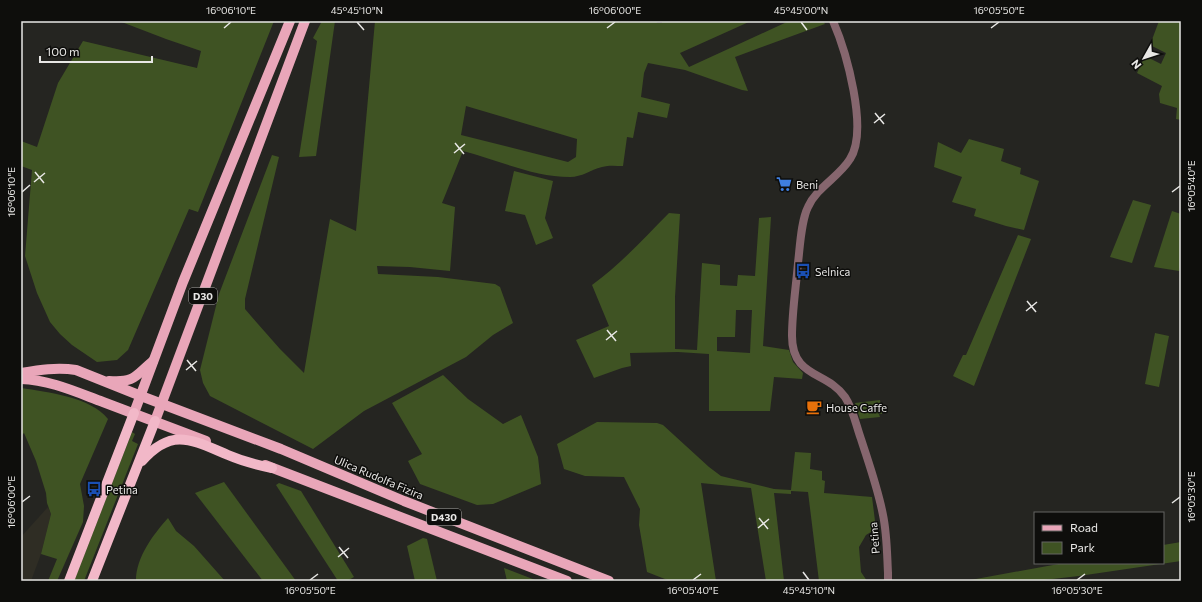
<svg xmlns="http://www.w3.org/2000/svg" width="1202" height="602" viewBox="0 0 1202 602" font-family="Commissioner,sans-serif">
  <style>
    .built { fill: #2f2d24 }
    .green { fill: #3f5323; fill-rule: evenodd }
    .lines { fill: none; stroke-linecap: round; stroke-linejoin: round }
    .tertiary { stroke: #86666e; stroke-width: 8 }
    .primary { stroke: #e9a6b9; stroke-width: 10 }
    .trunk { stroke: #f2b8c8; stroke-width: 10 }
    .ticks { fill: none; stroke: #e8e7e5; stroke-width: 1.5 }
    .labels { text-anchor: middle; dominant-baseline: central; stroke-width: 3; stroke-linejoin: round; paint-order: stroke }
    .shield { fill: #0e0e0c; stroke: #a7a6a4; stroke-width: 1 }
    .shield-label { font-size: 10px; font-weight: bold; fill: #e8e7e5 }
    .poi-label { font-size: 11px; fill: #e8e7e5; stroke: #0e0e0c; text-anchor: start }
    .street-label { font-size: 11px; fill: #e8e7e5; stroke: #0e0e0c }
    .neatline { fill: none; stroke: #e8e7e5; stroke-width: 1.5 }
    .ticks-label { font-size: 10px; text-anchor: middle; fill: #e8e7e5 }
  </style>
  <rect width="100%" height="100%" fill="#252521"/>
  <polygon class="built" points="48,507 51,514 41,554 31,581 21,581 21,537"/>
  <g class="green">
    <polygon points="119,21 274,21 198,212 189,209 128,350 117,360 97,362 72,345 60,334 50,322 37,293 25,256 32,170 21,166 21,141 37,147 58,83 83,41 197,68 201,51 166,39"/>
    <polygon points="322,21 335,21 316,156 299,157 317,41 313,38"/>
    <path d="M 375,21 L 656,21 L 657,23 L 662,23 L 662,21 L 751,21 L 680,53 L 689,67 L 789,21 L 823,21 L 825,24 L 735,57 L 748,91 L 742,90 L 685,70 L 648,63 L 644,73 L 641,97 L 670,104 L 667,118 L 638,112 L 633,138 L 627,137 L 623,166 C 616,166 609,165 602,167 C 590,170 582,177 570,177 C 533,177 498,160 463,151 L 442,203 L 455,207 L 450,271 L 410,267 L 377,266 L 378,274 L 438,277 L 495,284 L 500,287 L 513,323 L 493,335 L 466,357 L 364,411 L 313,449 L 210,396 L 203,383 L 200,370 L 219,294 L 272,155 L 279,157 L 245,299 L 245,309 L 251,316 L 280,349 L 304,373 L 330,219 L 356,231 ZM 466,106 L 577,139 L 576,157 L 568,162 L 461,135 Z"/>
    <polygon points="1159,21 1181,21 1181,120 1176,119 1177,108 1160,103 1159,94 1162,86 1137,73 1145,56 1161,64 1166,53 1150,45"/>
    <polygon points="969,139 1004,149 1001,161 1021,168 1020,174 1039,181 1024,230 1006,226 974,216 976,209 952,202 962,177 934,167 938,142 961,153"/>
    <polygon points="514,171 553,181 545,218 553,238 536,245 525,215 505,211"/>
    <polygon points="1133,200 1151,205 1132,263 1110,257"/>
    <polygon points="1172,211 1181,214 1181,264 1179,271 1154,267"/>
    <path d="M 669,213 L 680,214 L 675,297 L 675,349 L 697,350 L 702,263 L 720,265 L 720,285 L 737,286 L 738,275 L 755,276 L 759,218 L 771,217 L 763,346 L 789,350 L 793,362 L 803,373 L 802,379 L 774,377 L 770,411 L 709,411 L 709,354 L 678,352 L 630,353 L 631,366 L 622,368 L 594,378 L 576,340 L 609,326 L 592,285 C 620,265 644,238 669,213 ZM 736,310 L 752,310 L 750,353 L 717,351 L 717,337 L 735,337 Z"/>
    <polygon points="1018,235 1031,239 974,386 953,376 963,355 966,355"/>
    <polygon points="1155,333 1169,336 1159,387 1145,384"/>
    <polygon points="443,375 468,399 503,424 521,415 538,457 541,484 493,504 477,505 420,484 408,461 422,454 392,403"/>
    <path d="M 21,388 C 47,392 91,397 108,419 L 80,484 L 84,506 L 83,522 L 57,581 L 48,581 L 57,559 L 41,554 L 51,514 L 47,503 L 46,493 L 36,461 L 24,433 L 21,436 Z"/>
    <polygon points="880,400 882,414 879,414 880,417 860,419 855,403"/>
    <polygon points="597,422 657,423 663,425 709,467 721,476 774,489 791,490 795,452 811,453 810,469 822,471 822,480 825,481 824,493 872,497 876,529 866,535 859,547 861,572 867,581 819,581 808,492 791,491 791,494 774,493 784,581 766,581 751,488 701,483 716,581 670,581 647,572 639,525 640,509 624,477 585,476 564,469 557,444"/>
    <polygon points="132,432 135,434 132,441 138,444 84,581 74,581"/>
    <polygon points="224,482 296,581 263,581 195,493"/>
    <polygon points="279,483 301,491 354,577 347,581 338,581 276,485"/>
    <path d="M 168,518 L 176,531 L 194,546 L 225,581 L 136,581 C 136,557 153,535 168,518 Z"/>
    <polygon points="423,538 427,539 437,581 415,581 407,546"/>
    <polygon points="1181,542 1181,561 1079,576 1035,581 965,581 1064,563 1163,563 1163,545"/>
    <polygon points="504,568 538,581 507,581"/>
  </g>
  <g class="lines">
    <path class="tertiary" d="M 833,21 C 846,51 869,130 850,159 C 839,177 817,187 808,207 C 801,221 800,247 798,263 C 796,287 792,312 792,336 C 792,378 827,371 845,397 C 853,409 856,425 861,439 C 869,464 878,489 883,515 C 887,534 887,554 888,573 L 888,581"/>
    <g class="primary">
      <path d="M 21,373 C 39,370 57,367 76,370 L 141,396 L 281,449 L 404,501 L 609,581"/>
      <path d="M 21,379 C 50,380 76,392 103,402 C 138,415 172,428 206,441"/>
      <path d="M 109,381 C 135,383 135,376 153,361"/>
      <polyline points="134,413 183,282 290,21"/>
      <polyline points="155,421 305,21"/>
      <polyline points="265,465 567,581"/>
    </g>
    <g class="trunk">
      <path d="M 142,461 C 172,427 192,440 228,455 C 242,461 257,465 272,468"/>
      <polyline points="69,581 134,413"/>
      <polyline points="92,581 155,421"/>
    </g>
  </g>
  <path class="ticks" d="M 357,22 L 364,30M 801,22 L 807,30M 224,28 L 231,22M 607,28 L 615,22M 991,28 L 999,22M 875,113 L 884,124M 874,123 L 885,114M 455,143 L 464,154M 454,153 L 465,144M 35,172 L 44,183M 34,182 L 45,173M 22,192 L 30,185M 1172,192 L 1180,186M 1027,301 L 1036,312M 1026,311 L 1037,302M 607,330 L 616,341M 606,340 L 617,331M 187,360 L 196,371M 186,370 L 197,361M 22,502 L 30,496M 1172,503 L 1180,497M 759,518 L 768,529M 758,528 L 769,519M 339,547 L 348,558M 338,557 L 349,548M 803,572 L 809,580M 310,580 L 318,574M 693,580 L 701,574M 1077,580 L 1085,574"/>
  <defs>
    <symbol id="supermarket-bare" viewBox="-9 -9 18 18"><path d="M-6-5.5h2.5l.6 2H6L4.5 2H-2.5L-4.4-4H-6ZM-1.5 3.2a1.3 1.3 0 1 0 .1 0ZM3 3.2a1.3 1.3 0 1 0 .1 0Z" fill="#3f7fe0" stroke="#0e0e0c" stroke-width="2.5" paint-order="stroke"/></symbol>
    <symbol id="bus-bare" viewBox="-9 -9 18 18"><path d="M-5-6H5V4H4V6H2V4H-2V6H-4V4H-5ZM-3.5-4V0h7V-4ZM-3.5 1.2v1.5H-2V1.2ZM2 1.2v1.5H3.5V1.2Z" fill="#1a4fb4" stroke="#0e0e0c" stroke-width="2.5" paint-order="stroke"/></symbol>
    <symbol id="cafe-bare" viewBox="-9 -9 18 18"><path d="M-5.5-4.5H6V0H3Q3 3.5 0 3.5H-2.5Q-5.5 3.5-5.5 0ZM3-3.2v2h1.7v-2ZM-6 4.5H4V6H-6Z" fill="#e8710a" stroke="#0e0e0c" stroke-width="2.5" paint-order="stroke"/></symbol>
  </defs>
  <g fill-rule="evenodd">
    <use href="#supermarket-bare" x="773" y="173" width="22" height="22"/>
    <use href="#bus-bare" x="792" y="260" width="22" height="22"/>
    <use href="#cafe-bare" x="803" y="396" width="22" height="22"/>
    <use href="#bus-bare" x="83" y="478" width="22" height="22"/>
  </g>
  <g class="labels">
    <g class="shield">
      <rect x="189" y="288" width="28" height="16" rx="3"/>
      <rect x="427" y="509" width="34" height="16" rx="3"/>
    </g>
    <g class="shield-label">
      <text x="203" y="296">D30</text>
      <text x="444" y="517">D430</text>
    </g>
    <g class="poi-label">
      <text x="796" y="184">Beni</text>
      <text x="815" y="271">Selnica</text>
      <text x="826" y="407">House Caffe</text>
      <text x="106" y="489">Petina</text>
    </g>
    <g class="street-label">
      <text transform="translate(379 477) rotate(23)">Ulica Rudolfa Fizira</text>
      <text transform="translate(874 538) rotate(-95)">Petina</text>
    </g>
  </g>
  <rect width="1202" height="602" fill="none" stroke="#0e0e0c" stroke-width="44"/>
  <rect x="1034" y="512" width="130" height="52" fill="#0e0e0c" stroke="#656563"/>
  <rect x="1042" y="525" width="20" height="6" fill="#e9a6b9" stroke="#656563"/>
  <text x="1070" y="532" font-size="12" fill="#e8e7e5">Road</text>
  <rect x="1042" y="542" width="20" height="12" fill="#3f5323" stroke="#656563"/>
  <text x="1070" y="552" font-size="12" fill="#e8e7e5">Park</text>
  <g transform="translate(1144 58) rotate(231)" stroke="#0e0e0c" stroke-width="3" paint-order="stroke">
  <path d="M0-3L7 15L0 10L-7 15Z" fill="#e8e7e5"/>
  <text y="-6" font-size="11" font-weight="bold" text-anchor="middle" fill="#e8e7e5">N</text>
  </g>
  <path d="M40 56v6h112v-6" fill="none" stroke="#e8e7e5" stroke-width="2"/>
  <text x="46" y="56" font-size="12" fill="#e8e7e5" stroke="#0e0e0c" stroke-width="3" paint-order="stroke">100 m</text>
  <rect x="22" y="22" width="1158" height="558" class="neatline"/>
  <g class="ticks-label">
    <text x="231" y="14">16°06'10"E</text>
    <text x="357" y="14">45°45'10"N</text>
    <text x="615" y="14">16°06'00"E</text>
    <text x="801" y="14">45°45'00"N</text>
    <text x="999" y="14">16°05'50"E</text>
    <text transform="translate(1191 186) rotate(-90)" y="4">16°05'40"E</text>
    <text transform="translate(11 192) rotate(-90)" y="4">16°06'10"E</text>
    <text transform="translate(1191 497) rotate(-90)" y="4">16°05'30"E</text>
    <text transform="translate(11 502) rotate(-90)" y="4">16°06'00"E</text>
    <text x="310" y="594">16°05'50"E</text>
    <text x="693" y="594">16°05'40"E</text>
    <text x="809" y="594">45°45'10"N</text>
    <text x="1077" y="594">16°05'30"E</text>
  </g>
</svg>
